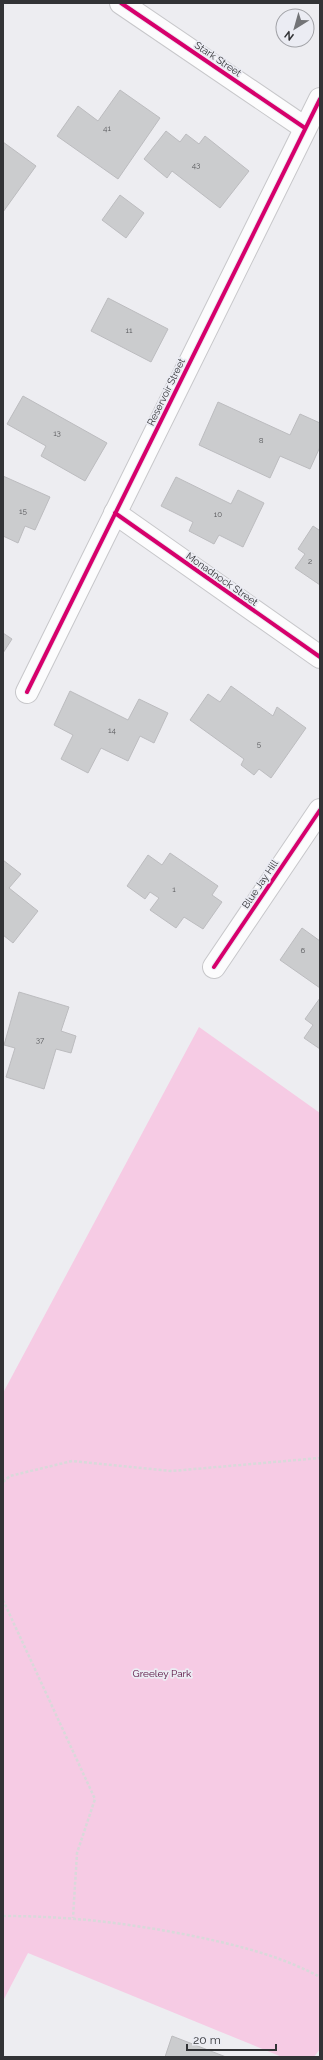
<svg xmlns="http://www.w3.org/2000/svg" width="323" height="2060" viewBox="0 0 323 2060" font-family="Raleway,sans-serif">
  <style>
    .green { fill: #f6cbe4 }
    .building { fill: #cbccce; stroke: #bcbcbf }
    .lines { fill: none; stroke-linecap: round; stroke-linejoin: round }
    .minor-casing { stroke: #c7c7ca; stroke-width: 24 }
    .path { stroke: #d9d9da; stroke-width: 2.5; stroke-dasharray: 3 2; stroke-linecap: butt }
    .minor { stroke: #fcfcfd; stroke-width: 22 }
    .cycleway-casing { stroke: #ebecf3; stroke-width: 6 }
    .cycleway { stroke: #d6006c; stroke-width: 4 }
    .labels { text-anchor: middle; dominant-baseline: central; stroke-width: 3.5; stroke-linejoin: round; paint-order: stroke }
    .number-label { font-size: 8px; fill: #58595c }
    .street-label { font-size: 10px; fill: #323336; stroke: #ebecf3 }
    .park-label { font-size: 10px; fill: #550b3c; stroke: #ebecf3 }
  </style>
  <rect width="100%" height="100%" fill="#ededf1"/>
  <polygon class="green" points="199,1027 320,1113 320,2049 314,2057 282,2057 28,1953 3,2001 3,1393"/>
  <g class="building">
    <polygon points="120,90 160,118 118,179 57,136 78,106 98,121"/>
    <polygon points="166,131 180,142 186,134 199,144 205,136 249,171 220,208 172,171 167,178 144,159"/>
    <polygon points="3,142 36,166 3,212"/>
    <polygon points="120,195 144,213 126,238 102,220"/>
    <polygon points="108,298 168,329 151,362 91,331"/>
    <polygon points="23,396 107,443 85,481 41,456 46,446 7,424"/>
    <polygon points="218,402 290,435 300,414 320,423 320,447 310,469 280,456 270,478 199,445"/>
    <polygon points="3,476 50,497 35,530 25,526 18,543 3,536"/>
    <polygon points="176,477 231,504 238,490 264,503 243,547 219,535 214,544 189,531 193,522 161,506"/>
    <polygon points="313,526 319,530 320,529 320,585 295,568 305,554 298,549"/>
    <polygon points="3,633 12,639 3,653"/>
    <polygon points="231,686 273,716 277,707 306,728 271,778 259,769 254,775 241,765 244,759 190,720 208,694 220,702"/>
    <polygon points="70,691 128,720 139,699 168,713 154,743 140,736 128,761 101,748 88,773 61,759 73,735 54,725"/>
    <polygon points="170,853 218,886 212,895 222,902 203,929 184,917 176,928 150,910 159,898 150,892 145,899 127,886 148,855 162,865"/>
    <polygon points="3,860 21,874 9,888 38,911 13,943 3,935"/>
    <polygon points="302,928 320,941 320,988 280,960"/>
    <polygon points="19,992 69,1007 61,1031 76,1036 71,1053 56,1049 44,1089 6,1077 15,1048 4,1045"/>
    <polygon points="320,998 320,1049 304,1038 313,1025 305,1019"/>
    <polygon points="172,2036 226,2057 165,2057"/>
  </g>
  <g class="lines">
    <defs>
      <g id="minor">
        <polyline points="121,3 305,128"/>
        <polyline points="115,513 320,657"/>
        <polyline points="27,692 320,99"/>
        <polyline points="214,967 320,810"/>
      </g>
    </defs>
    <use href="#minor" class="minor-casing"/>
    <g class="path">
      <polyline points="3,1482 10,1476 72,1461 172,1471 320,1458"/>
      <polyline points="3,1600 95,1799 77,1853 73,1918"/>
      <path d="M 3,1916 C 69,1916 128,1923 193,1936 C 237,1945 281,1956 320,1977"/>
    </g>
    <use href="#minor" class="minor"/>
    <defs>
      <g id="cycleway">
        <polyline points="121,3 305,128"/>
        <polyline points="115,513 320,657"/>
        <polyline points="27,692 320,99"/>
        <polyline points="214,967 320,810"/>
      </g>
    </defs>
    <use href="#cycleway" class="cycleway-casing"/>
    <use href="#cycleway" class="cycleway"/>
  </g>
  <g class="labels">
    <g class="number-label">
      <text x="107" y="128">41</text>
      <text x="196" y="165">43</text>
      <text x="129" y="330">11</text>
      <text x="57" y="433">13</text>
      <text x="261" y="440">8</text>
      <text x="23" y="511">15</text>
      <text x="218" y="514">10</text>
      <text x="310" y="561">2</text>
      <text x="112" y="730">14</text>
      <text x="259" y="744">5</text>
      <text x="174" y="889">1</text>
      <text x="303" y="950">6</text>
      <text x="40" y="1040">37</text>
    </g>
    <g class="street-label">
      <text transform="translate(218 59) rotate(34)">Stark Street</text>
      <text transform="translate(166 392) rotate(-64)">Reservoir Street</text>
      <text transform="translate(222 579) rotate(35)">Monadnock Street</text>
      <text transform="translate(260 884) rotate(-56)">Blue Jay Hill</text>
    </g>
    <g class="park-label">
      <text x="162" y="1673">Greeley Park</text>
    </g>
  </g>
  <rect width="323" height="2060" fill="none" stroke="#323336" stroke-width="8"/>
  <g transform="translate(295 28) rotate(217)"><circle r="19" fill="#ebecf3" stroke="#a1a2a7"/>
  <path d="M0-3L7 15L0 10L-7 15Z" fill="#737477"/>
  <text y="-6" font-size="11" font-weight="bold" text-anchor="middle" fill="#323336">N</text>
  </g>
  <path d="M187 2044v6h89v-6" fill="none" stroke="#323336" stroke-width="2"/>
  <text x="193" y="2044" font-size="12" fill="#323336" stroke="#ebecf3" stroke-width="3" paint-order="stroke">20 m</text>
</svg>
